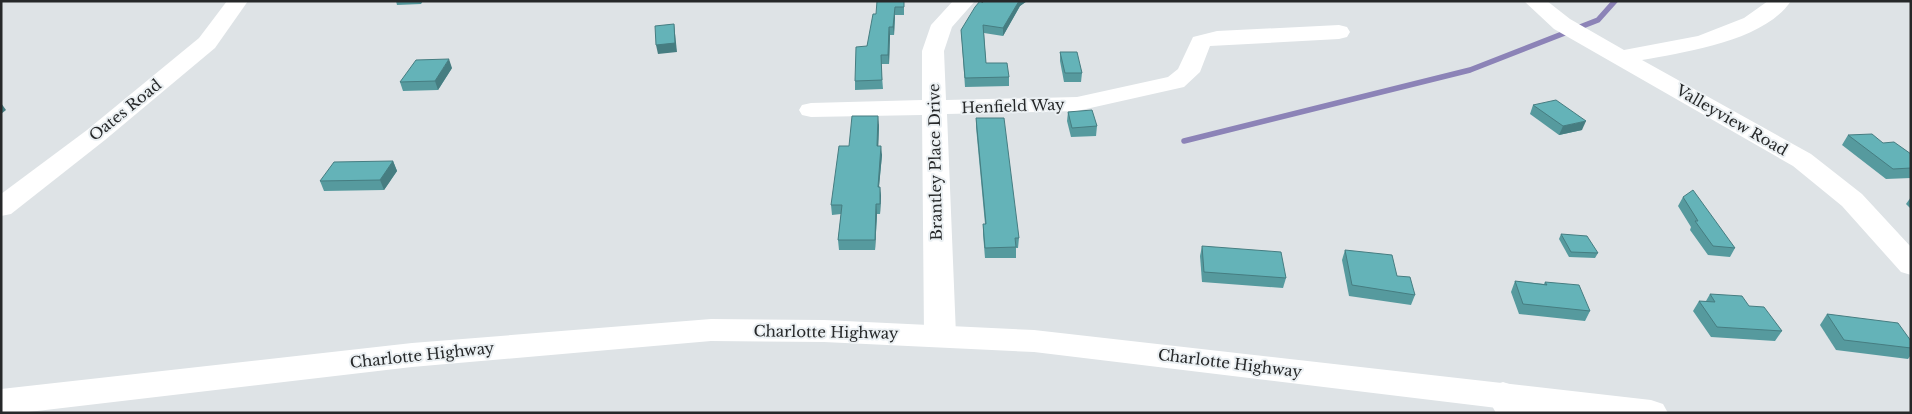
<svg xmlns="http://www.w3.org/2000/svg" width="1912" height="414" viewBox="0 0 1912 414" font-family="'Libre Baskerville',serif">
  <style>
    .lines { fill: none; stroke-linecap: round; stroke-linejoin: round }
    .stream { stroke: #8c83b7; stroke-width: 5.5 }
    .minor { fill: #fff; fill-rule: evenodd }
    .major { fill: #fff; fill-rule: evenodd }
    .wall { fill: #569a9e }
    .shaded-wall { fill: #467d81 }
    .building { fill: #64b3b8; stroke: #467d81 }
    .labels { text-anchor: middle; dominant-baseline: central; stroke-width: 4; stroke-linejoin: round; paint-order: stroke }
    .street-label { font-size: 15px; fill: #262829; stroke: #ebf0f3 }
  </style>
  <rect width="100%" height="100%" fill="#dee3e6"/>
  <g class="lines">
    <polyline class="stream" points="1184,141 1470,70 1598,20 1615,1"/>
    <g class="minor">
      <polygon points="227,1 248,1 215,48 105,140 11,214 1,216 1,194 87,130 199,38"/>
      <polygon points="953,1 975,1 952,27 944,51 946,100 1077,97 1168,77 1178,69 1193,37 1217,31 1339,25 1347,27 1350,32 1347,37 1339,39 1210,46 1200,72 1184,87 1077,111 947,114 956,335 951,343 940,346 929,343 924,335 922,115 811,117 802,115 799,110 802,105 811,103 922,100 922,51 931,25"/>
      <path d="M 1524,1 L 1547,1 L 1570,19 L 1624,50 L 1698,36 L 1744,18 L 1768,1 L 1791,1 C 1764,41 1686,52 1642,60 L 1811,154 L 1862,194 L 1911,247 L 1911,275 L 1901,272 L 1842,206 L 1793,166 L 1554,29 Z"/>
      <polygon points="1503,382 1515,386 1530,413 1496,413 1486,395 1491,386"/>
    </g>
    <polygon class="major" points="711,319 824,320 1034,330 1651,400 1663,404 1668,413 1538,413 1034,352 824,342 711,341 412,367 20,413 1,413 1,389 412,343"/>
  </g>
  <g class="wall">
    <polygon points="396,1 423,1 421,4 397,5"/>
    <polygon points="904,1 904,15 895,15 894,35 890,35 889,64 881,64 883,89 855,90 855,81 867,46 876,14"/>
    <polygon points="984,1 1027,1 1020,6 1003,36 984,33 986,63 1009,77 1009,86 965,87 961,30 982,3"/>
    <polygon points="1060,52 1082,73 1081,82 1064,82 1060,61"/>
    <polygon points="452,68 438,90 403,91 400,82"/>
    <polygon points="1533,105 1582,130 1559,135 1530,114"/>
    <polygon points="1068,112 1097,126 1096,136 1071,137 1067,121"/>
    <polygon points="976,118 1019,238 1018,248 1016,248 1016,258 985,258 983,234 983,224 985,224 976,127"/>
    <polygon points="879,125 878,146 882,155 879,187 881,196 880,214 877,214 875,250 839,250 838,240 841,214 832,215 831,205"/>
    <polygon points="1848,135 1883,143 1911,154 1911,178 1886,179 1842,145"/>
    <polygon points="393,161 397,171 384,190 324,191 320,181"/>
    <polygon points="1683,197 1735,248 1730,257 1708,255 1690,230 1691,227 1678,206"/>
    <polygon points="1911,197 1911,209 1906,204"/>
    <polygon points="1561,234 1598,253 1595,258 1569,257 1559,239"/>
    <polygon points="1202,246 1286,278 1283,288 1202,282 1200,256"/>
    <polygon points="1345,250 1397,276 1415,295 1411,305 1349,296 1342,260"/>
    <polygon points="1515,281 1544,284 1545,282 1590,311 1585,321 1519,314 1511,292"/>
    <polygon points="1710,294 1749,306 1782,331 1775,341 1711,337 1693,311 1699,301 1706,301"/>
    <polygon points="1827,314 1911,341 1911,355 1908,359 1836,350 1820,325"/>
  </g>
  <g class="shaded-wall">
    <polygon points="1019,1 1027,1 1020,6 1003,36 1003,28"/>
    <polygon points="895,7 895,15 894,35 893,27"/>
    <polygon points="674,24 677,52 658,54 656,45"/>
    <polygon points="889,27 890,35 889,64 888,55"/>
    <polygon points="449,59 452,68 438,90 435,81"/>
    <polygon points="1,103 6,110 1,114"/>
    <polygon points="878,116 879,125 878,155 877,146"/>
    <polygon points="1586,121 1582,130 1559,135 1563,126"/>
    <polygon points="881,146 882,155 878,196 878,187"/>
    <polygon points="393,161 397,171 384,190 380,180"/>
    <polygon points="880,187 881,196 880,214"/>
    <polygon points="876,204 877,214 875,250 875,240"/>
  </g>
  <g class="building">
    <polygon points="877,1 904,1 904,7 895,7 893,27 889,27 888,55 881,55 882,80 855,81 856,47 867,46 873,14 876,14"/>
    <polygon points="980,1 982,1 982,3 984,1 1019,1 1003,28 983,25 986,63 1007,63 1009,77 965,78 961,30 975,7"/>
    <polygon points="674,24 675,43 656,45 655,26"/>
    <polygon points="1060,52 1077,52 1082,73 1065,73"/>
    <polygon points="449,59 435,81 400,82 416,60"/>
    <polygon points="1556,100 1586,121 1563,126 1533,105"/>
    <polygon points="1092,110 1097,126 1072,128 1068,112"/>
    <polygon points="852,116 878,116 877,146 881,146 878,187 880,187 880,204 876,204 875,240 838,240 842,205 831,205 839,146 849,146"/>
    <polygon points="976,118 1004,118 1019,238 1015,238 1016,247 985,248 983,224 986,224"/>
    <polygon points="1872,134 1883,143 1894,142 1911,154 1911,168 1893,169 1848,135"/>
    <polygon points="393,161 380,180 320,181 334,162"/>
    <polygon points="1693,190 1735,248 1713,246 1695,221 1698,221 1683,197"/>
    <polygon points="1561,234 1587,236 1598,253 1571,252"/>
    <polygon points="1202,246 1281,252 1286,278 1204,272"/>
    <polygon points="1345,250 1392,255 1397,276 1410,277 1415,295 1352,285"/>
    <polygon points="1515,281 1547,285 1545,282 1579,285 1590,311 1523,304"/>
    <polygon points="1710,294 1742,296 1749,306 1764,307 1782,331 1717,327 1699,301 1715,302"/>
    <polygon points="1827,314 1898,323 1911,341 1911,348 1844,340"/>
  </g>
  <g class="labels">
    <g class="street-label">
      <text transform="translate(1013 106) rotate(-2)">Henfield Way</text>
      <text transform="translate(125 110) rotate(-39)">Oates Road</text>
      <text transform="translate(1732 120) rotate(30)">Valleyview Road</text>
      <text transform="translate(935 162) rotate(-91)">Brantley Place Drive</text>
      <text transform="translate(826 332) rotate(1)">Charlotte Highway</text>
      <text transform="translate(422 355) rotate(-6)">Charlotte Highway</text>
      <text transform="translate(1230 363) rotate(7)">Charlotte Highway</text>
    </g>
  </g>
  <rect width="1912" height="414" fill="none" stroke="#262829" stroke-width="5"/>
</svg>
